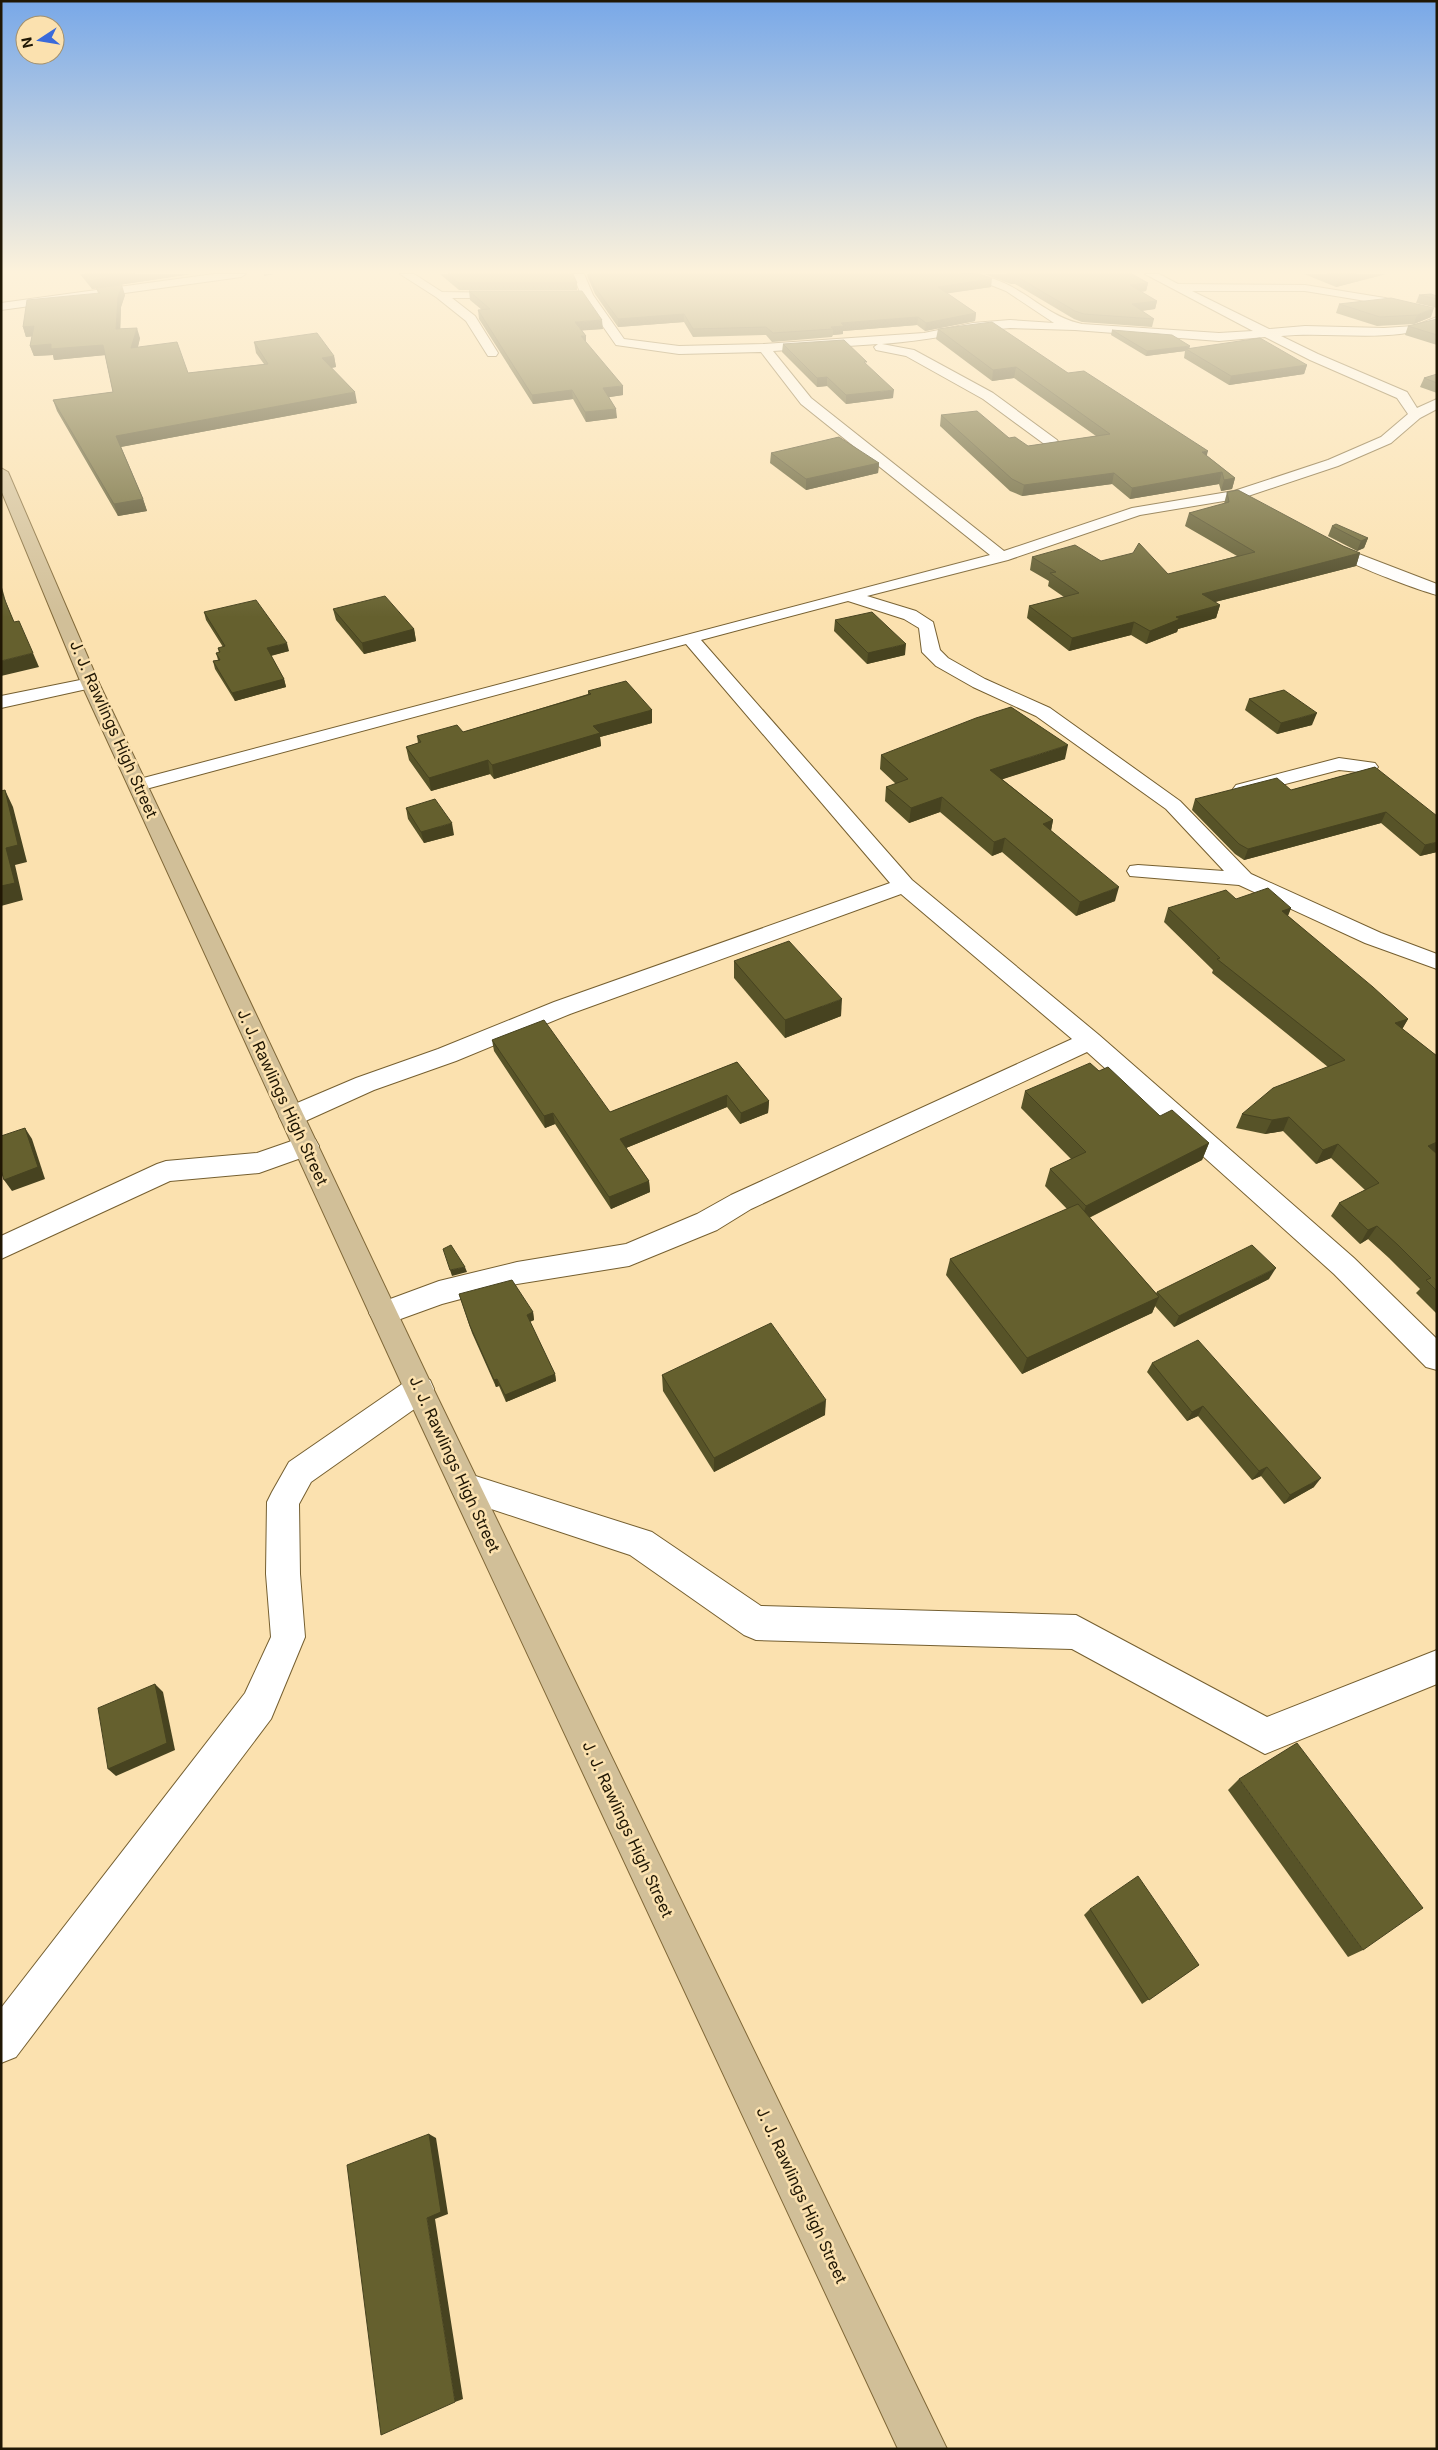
<svg xmlns="http://www.w3.org/2000/svg" width="1438" height="2450" viewBox="0 0 1438 2450" font-family="Inter,sans-serif">
  <style>
    .lines { fill: none; stroke-linecap: round; stroke-linejoin: round }
    .minor-casing { stroke: #755f30; stroke-width: 2 }
    .major-casing { stroke: #806838; stroke-width: 2 }
    .minor { fill: #fff; fill-rule: evenodd }
    .major { fill: #d1bf98; fill-rule: evenodd }
    .wall { fill: #575328 }
    .shaded-wall { fill: #474320 }
    .building { fill: #65602e; stroke: #474320 }
    .labels { text-anchor: middle; dominant-baseline: central; stroke-width: 5; stroke-linejoin: round; paint-order: stroke }
    .street-label { font-size: 16px; fill: #201704; stroke: #fbe1af }
  </style>
  <rect width="100%" height="100%" fill="#fbe1af"/>
  <g class="lines">
    <defs>
      <g id="minor">
        <polygon points="214,274 246,274 241,277 1,310 1,303"/>
        <polygon points="400,274 414,274 442,292 510,293 510,297 506,298 452,298 475,316 498,353 496,356 488,356 466,321 436,297"/>
        <path d="M 573,274 L 584,274 L 593,295 L 624,339 L 679,346 L 764,344 L 924,333 L 973,323 L 1010,320 L 1054,323 L 1006,291 L 963,274 C 1017,274 1037,314 1082,324 L 1219,333 L 1253,331 L 1145,274 L 1159,274 L 1178,284 L 1305,285 L 1385,298 L 1416,306 L 1418,308 L 1412,312 L 1384,304 L 1305,291 L 1192,291 L 1269,329 L 1305,326 L 1384,328 L 1414,326 L 1437,317 L 1437,325 C 1388,344 1333,331 1281,336 L 1318,354 L 1407,392 L 1417,408 L 1437,399 L 1437,409 L 1420,418 L 1391,443 L 1338,466 L 1242,498 L 1140,515 L 1008,560 L 867,596 L 916,611 L 933,622 L 940,650 L 948,658 L 985,679 L 1050,708 L 1180,801 L 1251,874 L 1381,933 L 1437,954 L 1437,969 L 1365,943 L 1239,885 L 1130,876 L 1127,871 L 1130,866 L 1138,865 L 1224,871 L 1166,809 L 1036,716 L 973,687 L 936,666 L 922,652 L 919,628 L 904,619 L 848,601 L 701,640 L 912,880 L 1099,1035 L 1354,1258 L 1437,1339 L 1437,1370 L 1426,1367 L 1334,1274 L 1087,1052 L 751,1209 L 717,1230 L 629,1266 L 517,1284 L 442,1304 L 384,1325 L 374,1321 L 369,1313 L 374,1305 L 439,1281 L 517,1262 L 626,1244 L 697,1214 L 731,1195 L 1072,1039 L 901,894 L 570,1014 L 456,1061 L 374,1090 L 301,1123 L 292,1125 L 283,1123 L 279,1116 L 283,1109 L 356,1078 L 438,1049 L 554,1002 L 890,883 L 686,644 L 146,789 L 139,791 L 132,789 L 129,785 L 132,781 L 990,555 L 801,404 L 761,352 L 679,354 L 616,345 L 581,295 ZM 1010,328 L 1075,330 L 1219,341 L 1265,337 L 1310,360 L 1397,398 L 1408,414 L 1381,437 L 1328,460 L 1234,491 L 1132,508 L 1004,551 L 811,398 L 773,351 L 878,344 L 874,347 L 876,350 L 906,356 L 983,399 L 1047,446 L 1057,446 L 1059,443 L 1057,440 L 993,393 L 914,350 L 882,344 C 925,341 967,331 1010,328 Z"/>
        <path d="M 1324,537 L 1351,551 L 1437,584 L 1437,595 C 1417,590 1326,556 1316,542 L 1318,539 Z"/>
        <polygon points="90,678 96,679 99,683 96,687 1,708 1,696"/>
        <polygon points="1339,758 1375,763 1378,767 1375,771 1368,773 1339,770 1243,795 1236,793 1233,789 1236,785"/>
        <polygon points="306,1136 315,1139 319,1146 315,1153 259,1173 170,1181 1,1259 1,1236 157,1164 166,1161 257,1153"/>
        <polygon points="419,1376 430,1380 434,1389 430,1398 311,1482 299,1504 300,1574 305,1637 271,1719 16,2057 1,2063 1,2008 245,1693 271,1637 266,1574 267,1502 272,1492 289,1462 408,1380"/>
        <polygon points="466,1473 652,1532 761,1606 1076,1615 1267,1717 1437,1650 1437,1684 1265,1754 1072,1649 756,1640 744,1635 630,1555 455,1497 450,1487 455,1477"/>
      </g>
      <polygon id="major" points="1,468 8,472 99,683 433,1388 947,2449 898,2449 404,1389 81,683 1,490"/>
    </defs>
    <use href="#minor" class="minor-casing"/>
    <use href="#major" class="major-casing"/>
    <use href="#minor" class="minor"/>
    <use href="#major" class="major"/>
  </g>
  <g class="wall">
    <polygon points="80,274 191,274 92,289"/>
    <polygon points="440,274 573,274 577,283 577,290 459,290"/>
    <polygon points="587,274 980,274 991,287 947,293 976,313 975,321 925,331 917,325 843,331 843,334 833,335 832,337 772,342 766,335 693,337 684,322 618,327 595,294 588,278"/>
    <polygon points="984,274 1132,274 1148,283 1146,291 1141,292 1157,301 1155,309 1142,311 1154,319 1152,327 1082,322 1074,319 1015,284 1011,284"/>
    <polygon points="1304,274 1386,274 1336,287"/>
    <polygon points="96,288 125,295 121,307 120,329 140,338 138,347 188,373 264,364 256,353 254,342 334,356 336,367 331,368 357,403 121,447 143,499 147,511 118,516 57,411 53,400 113,392 105,355 54,360 53,355 34,356 30,346 32,336 26,337 23,327 98,293"/>
    <polygon points="469,291 603,329 582,330 586,336 586,342 623,395 609,397 617,418 586,422 573,399 533,404 479,319 478,310 482,310 470,300"/>
    <polygon points="1419,295 1437,296 1437,308 1416,303"/>
    <polygon points="1339,304 1431,317 1414,324 1377,326 1336,313"/>
    <polygon points="1437,319 1437,345 1405,335 1408,326"/>
    <polygon points="938,329 1068,373 1207,456 1235,478 1232,489 1221,491 1219,484 1130,499 1112,484 1022,496 1010,491 940,426 941,415 1009,438 1028,446 1096,436 1014,378 992,381 936,339"/>
    <polygon points="1112,330 1189,348 1307,365 1304,374 1229,385 1184,358 1185,351 1146,356 1111,335"/>
    <polygon points="783,344 893,398 846,404 827,386 817,387 782,352"/>
    <polygon points="1437,374 1437,393 1420,387 1424,378"/>
    <polygon points="771,453 879,463 878,473 806,490 770,463"/>
    <polygon points="1227,492 1343,546 1360,553 1356,566 1215,602 1220,605 1216,618 1178,629 1177,632 1146,644 1131,635 1069,651 1027,618 1029,606 1064,597 1048,586 1049,581 1030,570 1032,557 1101,561 1168,574 1237,556 1185,526 1189,513 1224,504"/>
    <polygon points="1332,526 1368,538 1364,548 1357,551 1328,536"/>
    <polygon points="333,609 414,629 416,641 364,654 336,620"/>
    <polygon points="204,612 289,651 271,656 284,679 286,687 235,701 215,669 213,661 218,660 216,653 219,653 218,648 223,647 206,620"/>
    <polygon points="835,620 905,655 867,664 834,631"/>
    <polygon points="588,691 652,710 652,723 600,737 601,746 494,779 490,774 431,791 409,760 406,747 418,743 417,736 463,732 588,694"/>
    <polygon points="1249,699 1312,725 1277,734 1245,710"/>
    <polygon points="881,755 1065,759 1002,779 1053,820 1051,831 1115,901 1076,916 1002,852 992,856 940,812 909,823 885,801 886,787 896,784 880,769"/>
    <polygon points="1375,767 1437,852 1420,856 1381,823 1244,860 1235,854 1192,810 1195,799 1291,790"/>
    <polygon points="406,808 454,835 424,843 408,819"/>
    <polygon points="1236,899 1291,908 1288,916 1408,1019 1402,1029 1437,1056 1437,1152 1435,1153 1437,1154 1437,1314 1416,1293 1420,1289 1389,1258 1368,1239 1360,1244 1331,1216 1339,1203 1365,1190 1331,1158 1316,1164 1283,1131 1265,1134 1236,1128 1242,1114 1328,1067 1212,973 1213,970 1164,922 1168,908"/>
    <polygon points="734,961 841,1016 785,1038 734,978"/>
    <polygon points="492,1040 610,1112 737,1062 769,1101 768,1113 740,1124 727,1107 626,1148 649,1181 650,1192 611,1209 555,1124 545,1128 494,1051"/>
    <polygon points="1099,1071 1160,1116 1209,1143 1202,1160 1089,1218 1156,1293 1157,1292 1269,1279 1174,1327 1155,1306 1152,1313 1022,1374 946,1275 950,1259 1067,1209 1045,1186 1050,1169 1071,1159 1021,1108 1025,1091"/>
    <polygon points="459,1294 533,1312 534,1320 530,1322 555,1374 556,1381 506,1402 499,1386 496,1387 472,1333"/>
    <polygon points="1152,1363 1314,1487 1284,1504 1261,1476 1252,1480 1198,1416 1187,1421 1147,1372"/>
    <polygon points="662,1375 825,1415 714,1472 663,1391"/>
    <polygon points="1239,1779 1363,1950 1348,1957 1228,1790"/>
    <polygon points="1090,1909 1199,1965 1142,2004 1084,1915"/>
  </g>
  <g class="shaded-wall">
    <polygon points="135,274 191,274 92,289 89,281"/>
    <polygon points="264,274 274,274 264,276"/>
    <polygon points="1356,274 1386,274 1336,287 1338,279"/>
    <polygon points="1016,276 1015,284 1011,284 1012,277"/>
    <polygon points="992,279 991,287 937,295 938,287"/>
    <polygon points="1148,283 1146,291 1128,293 1130,285"/>
    <polygon points="122,285 125,295 121,307 120,339 116,329 118,297"/>
    <polygon points="1157,301 1155,309 1130,312 1132,304"/>
    <polygon points="1434,308 1431,317 1414,324 1417,315"/>
    <polygon points="976,313 975,321 925,331 926,323"/>
    <polygon points="684,314 684,322 618,327 618,319"/>
    <polygon points="918,317 917,325 843,331 843,334 833,335 833,329 831,327 841,323"/>
    <polygon points="602,320 603,329 576,331 575,322"/>
    <polygon points="34,326 37,336 26,337 23,327"/>
    <polygon points="137,328 140,338 135,358 131,348"/>
    <polygon points="581,336 586,336 586,345"/>
    <polygon points="51,344 103,345 106,355 54,360 53,355 34,356 30,346"/>
    <polygon points="1190,346 1189,350 1186,349 1185,351 1146,356 1147,351"/>
    <polygon points="334,356 336,367 325,369 322,358"/>
    <polygon points="1307,365 1304,374 1229,385 1231,376"/>
    <polygon points="1016,367 1014,378 992,381 993,370"/>
    <polygon points="827,377 827,386 817,387 817,378"/>
    <polygon points="623,386 623,395 604,398 603,388"/>
    <polygon points="572,390 573,399 533,404 532,395"/>
    <polygon points="894,390 893,398 846,404 846,395"/>
    <polygon points="355,392 357,403 120,447 116,436"/>
    <polygon points="616,409 617,418 586,422 585,412"/>
    <polygon points="1208,451 1205,462 1202,452"/>
    <polygon points="879,463 878,473 806,490 806,479"/>
    <polygon points="1222,472 1219,484 1130,499 1132,488"/>
    <polygon points="1114,473 1112,484 1022,496 1024,485"/>
    <polygon points="1235,478 1232,489 1221,491 1224,480"/>
    <polygon points="143,499 147,511 118,516 114,504"/>
    <polygon points="1368,538 1364,548 1357,551 1361,541"/>
    <polygon points="1360,553 1356,566 1199,606 1202,594"/>
    <polygon points="1,584 6,602 19,636 1,591"/>
    <polygon points="1220,605 1216,618 1178,629 1177,632 1146,644 1150,631 1176,617"/>
    <polygon points="1134,622 1131,635 1069,651 1072,638"/>
    <polygon points="414,629 416,641 364,654 362,643"/>
    <polygon points="287,643 289,651 269,656 267,648"/>
    <polygon points="906,644 905,655 867,664 868,653"/>
    <polygon points="33,653 39,667 1,676 1,661"/>
    <polygon points="284,679 286,687 235,701 232,693"/>
    <polygon points="652,710 652,723 600,737 601,746 494,779 492,765 593,726"/>
    <polygon points="1317,713 1312,725 1277,734 1281,723"/>
    <polygon points="1068,745 1065,759 988,784 990,770"/>
    <polygon points="488,760 490,774 431,791 429,778"/>
    <polygon points="5,790 13,807 27,862 15,865 23,900 1,906 1,886 6,848"/>
    <polygon points="942,797 940,812 909,823 911,808"/>
    <polygon points="1386,812 1381,823 1244,860 1248,849"/>
    <polygon points="1053,820 1050,835 1043,824"/>
    <polygon points="452,823 454,835 424,843 421,832"/>
    <polygon points="1005,838 1002,852 992,856 994,842"/>
    <polygon points="1437,842 1437,852 1420,856 1425,845"/>
    <polygon points="1119,887 1115,901 1076,916 1080,902"/>
    <polygon points="1291,908 1285,922 1282,911"/>
    <polygon points="842,999 841,1016 785,1038 785,1020"/>
    <polygon points="1408,1019 1400,1033 1395,1023"/>
    <polygon points="727,1095 727,1107 621,1150 620,1139"/>
    <polygon points="769,1101 768,1113 740,1124 741,1113"/>
    <polygon points="553,1113 555,1124 545,1128 544,1116"/>
    <polygon points="1289,1117 1283,1131 1265,1134 1272,1120"/>
    <polygon points="25,1128 32,1139 45,1179 12,1191 4,1180"/>
    <polygon points="1437,1142 1437,1152 1419,1160 1428,1146"/>
    <polygon points="1209,1143 1202,1160 1080,1222 1086,1206"/>
    <polygon points="1338,1144 1331,1158 1316,1164 1323,1150"/>
    <polygon points="649,1181 650,1192 611,1209 609,1197"/>
    <polygon points="1377,1226 1368,1239 1360,1244 1368,1230"/>
    <polygon points="465,1267 467,1272 452,1276 450,1270"/>
    <polygon points="1276,1268 1269,1279 1174,1327 1179,1316"/>
    <polygon points="1159,1297 1152,1313 1022,1374 1027,1358"/>
    <polygon points="533,1312 534,1320 528,1322 527,1315"/>
    <polygon points="555,1374 556,1381 506,1402 505,1395"/>
    <polygon points="497,1379 499,1386 496,1387 494,1380"/>
    <polygon points="826,1400 825,1415 714,1472 714,1458"/>
    <polygon points="1203,1406 1198,1416 1187,1421 1192,1412"/>
    <polygon points="1267,1467 1261,1476 1252,1480 1259,1471"/>
    <polygon points="1321,1478 1314,1487 1284,1504 1290,1495"/>
    <polygon points="155,1684 163,1692 175,1750 116,1776 108,1769"/>
    <polygon points="429,2134 436,2138 448,2214 435,2219 463,2399 455,2402 427,2218"/>
  </g>
  <g class="building">
    <polygon points="84,274 135,274 89,281"/>
    <polygon points="448,274 573,274 577,283 458,283"/>
    <polygon points="589,274 980,274 992,279 938,287 976,313 926,323 918,317 841,323 844,326 831,327 833,329 773,333 766,327 693,329 684,314 618,319 594,286"/>
    <polygon points="1006,274 1132,274 1148,283 1130,285 1157,301 1132,304 1154,319 1084,314 1075,311 1016,276 1012,277"/>
    <polygon points="1327,274 1356,274 1338,279"/>
    <polygon points="122,285 118,297 116,329 137,328 131,348 177,342 188,373 268,364 254,342 317,333 334,356 322,358 355,392 116,436 143,499 114,504 53,400 113,392 103,345 51,349 51,344 30,346 34,326 23,327 27,300 100,293 96,288"/>
    <polygon points="469,291 582,291 602,320 575,322 586,336 581,336 623,386 603,388 616,409 585,412 572,390 532,395 478,310 490,309"/>
    <polygon points="1431,294 1437,296 1437,299 1419,295"/>
    <polygon points="1391,298 1434,308 1417,315 1380,317 1339,304"/>
    <polygon points="1437,319 1437,335 1408,326"/>
    <polygon points="992,322 1068,373 1084,371 1208,451 1202,452 1235,478 1224,480 1222,472 1132,488 1114,473 1024,485 1012,479 941,415 977,411 1009,438 1015,437 1028,446 1110,434 1016,367 993,370 938,329"/>
    <polygon points="1112,330 1172,335 1190,346 1147,351"/>
    <polygon points="1260,338 1307,365 1231,376 1186,349"/>
    <polygon points="844,340 867,362 864,362 894,390 846,395 827,377 817,378 783,344"/>
    <polygon points="1437,374 1437,383 1424,378"/>
    <polygon points="839,437 879,463 806,479 771,453"/>
    <polygon points="1238,490 1343,546 1360,553 1202,594 1220,605 1176,617 1180,619 1150,631 1134,622 1072,638 1029,606 1079,593 1050,573 1056,572 1032,557 1075,545 1101,561 1133,553 1139,543 1168,574 1255,552 1189,513 1229,502 1227,492"/>
    <polygon points="1336,524 1368,538 1361,541 1332,526"/>
    <polygon points="1,591 14,622 19,621 33,653 1,661"/>
    <polygon points="385,596 414,629 362,643 333,609"/>
    <polygon points="256,600 287,643 267,648 284,679 232,693 213,661 220,660 216,653 220,652 218,648 225,646 204,612"/>
    <polygon points="872,612 906,644 868,653 835,620"/>
    <polygon points="626,681 652,710 593,726 600,733 492,765 488,760 429,778 406,747 421,742 417,736 457,725 463,732 591,694 588,691"/>
    <polygon points="1284,690 1317,713 1281,723 1249,699"/>
    <polygon points="1011,707 1068,745 990,770 1053,820 1043,824 1119,887 1080,902 1005,838 994,842 942,797 911,808 886,787 908,779 881,755 976,718"/>
    <polygon points="1375,767 1437,816 1437,842 1425,845 1386,812 1248,849 1239,844 1195,799 1277,778 1291,790"/>
    <polygon points="5,790 18,845 6,848 15,883 1,886 1,791"/>
    <polygon points="435,799 452,823 421,832 406,808"/>
    <polygon points="1268,888 1291,908 1282,911 1373,987 1408,1019 1395,1023 1437,1056 1437,1142 1428,1146 1437,1154 1437,1291 1426,1280 1431,1278 1398,1245 1377,1226 1368,1230 1339,1203 1379,1183 1338,1144 1323,1150 1289,1117 1272,1120 1242,1114 1273,1088 1345,1060 1217,959 1220,958 1168,908 1226,890 1236,899"/>
    <polygon points="789,941 842,999 785,1020 734,961"/>
    <polygon points="544,1020 610,1112 737,1062 769,1101 741,1113 727,1095 620,1139 649,1181 609,1197 553,1113 544,1116 492,1040"/>
    <polygon points="1090,1063 1099,1071 1108,1067 1160,1116 1172,1110 1209,1143 1086,1206 1050,1169 1086,1152 1025,1091"/>
    <polygon points="25,1128 38,1167 4,1180 1,1170 1,1136"/>
    <polygon points="1078,1204 1159,1297 1027,1358 950,1259"/>
    <polygon points="451,1245 465,1267 450,1270 443,1249"/>
    <polygon points="1252,1245 1276,1268 1179,1316 1157,1292"/>
    <polygon points="512,1280 533,1312 527,1315 555,1374 505,1395 497,1379 494,1380 470,1326 459,1294"/>
    <polygon points="771,1323 826,1400 714,1458 662,1375"/>
    <polygon points="1198,1340 1321,1478 1290,1495 1267,1467 1259,1471 1203,1406 1192,1412 1152,1363"/>
    <polygon points="155,1684 167,1743 108,1769 98,1708"/>
    <polygon points="1297,1743 1423,1908 1363,1950 1239,1779"/>
    <polygon points="1138,1876 1199,1965 1149,2000 1090,1909"/>
    <polygon points="429,2134 441,2212 427,2218 455,2402 381,2435 347,2165"/>
  </g>
  <linearGradient id="sky" x2="0" y2="1"><stop stop-color="#78a8e8"/><stop offset="0.44" stop-color="#fdf2db"/><stop offset="1" stop-color="#fdf2db" stop-opacity="0"/></linearGradient>
  <rect width="1438" height="617" fill="url(#sky)"/>
  <g class="labels">
    <g class="street-label">
      <text transform="translate(114 729) rotate(66)">J. J. Rawlings High Street</text>
      <text transform="translate(283 1097) rotate(65)">J. J. Rawlings High Street</text>
      <text transform="translate(455 1464) rotate(65)">J. J. Rawlings High Street</text>
      <text transform="translate(628 1829) rotate(65)">J. J. Rawlings High Street</text>
      <text transform="translate(802 2195) rotate(65)">J. J. Rawlings High Street</text>
    </g>
  </g>
  <rect width="1438" height="2450" fill="none" stroke="#201704" stroke-width="5"/>
  <g transform="translate(40 40) rotate(258)"><circle r="24" fill="#fbe1af" stroke="#a3906b"/>
  <path d="M0-4L9 19L0 12L-9 19Z" fill="#3a6ada"/>
  <text y="-8" font-size="14" font-weight="bold" text-anchor="middle" fill="#201704">N</text>
  </g>
</svg>
